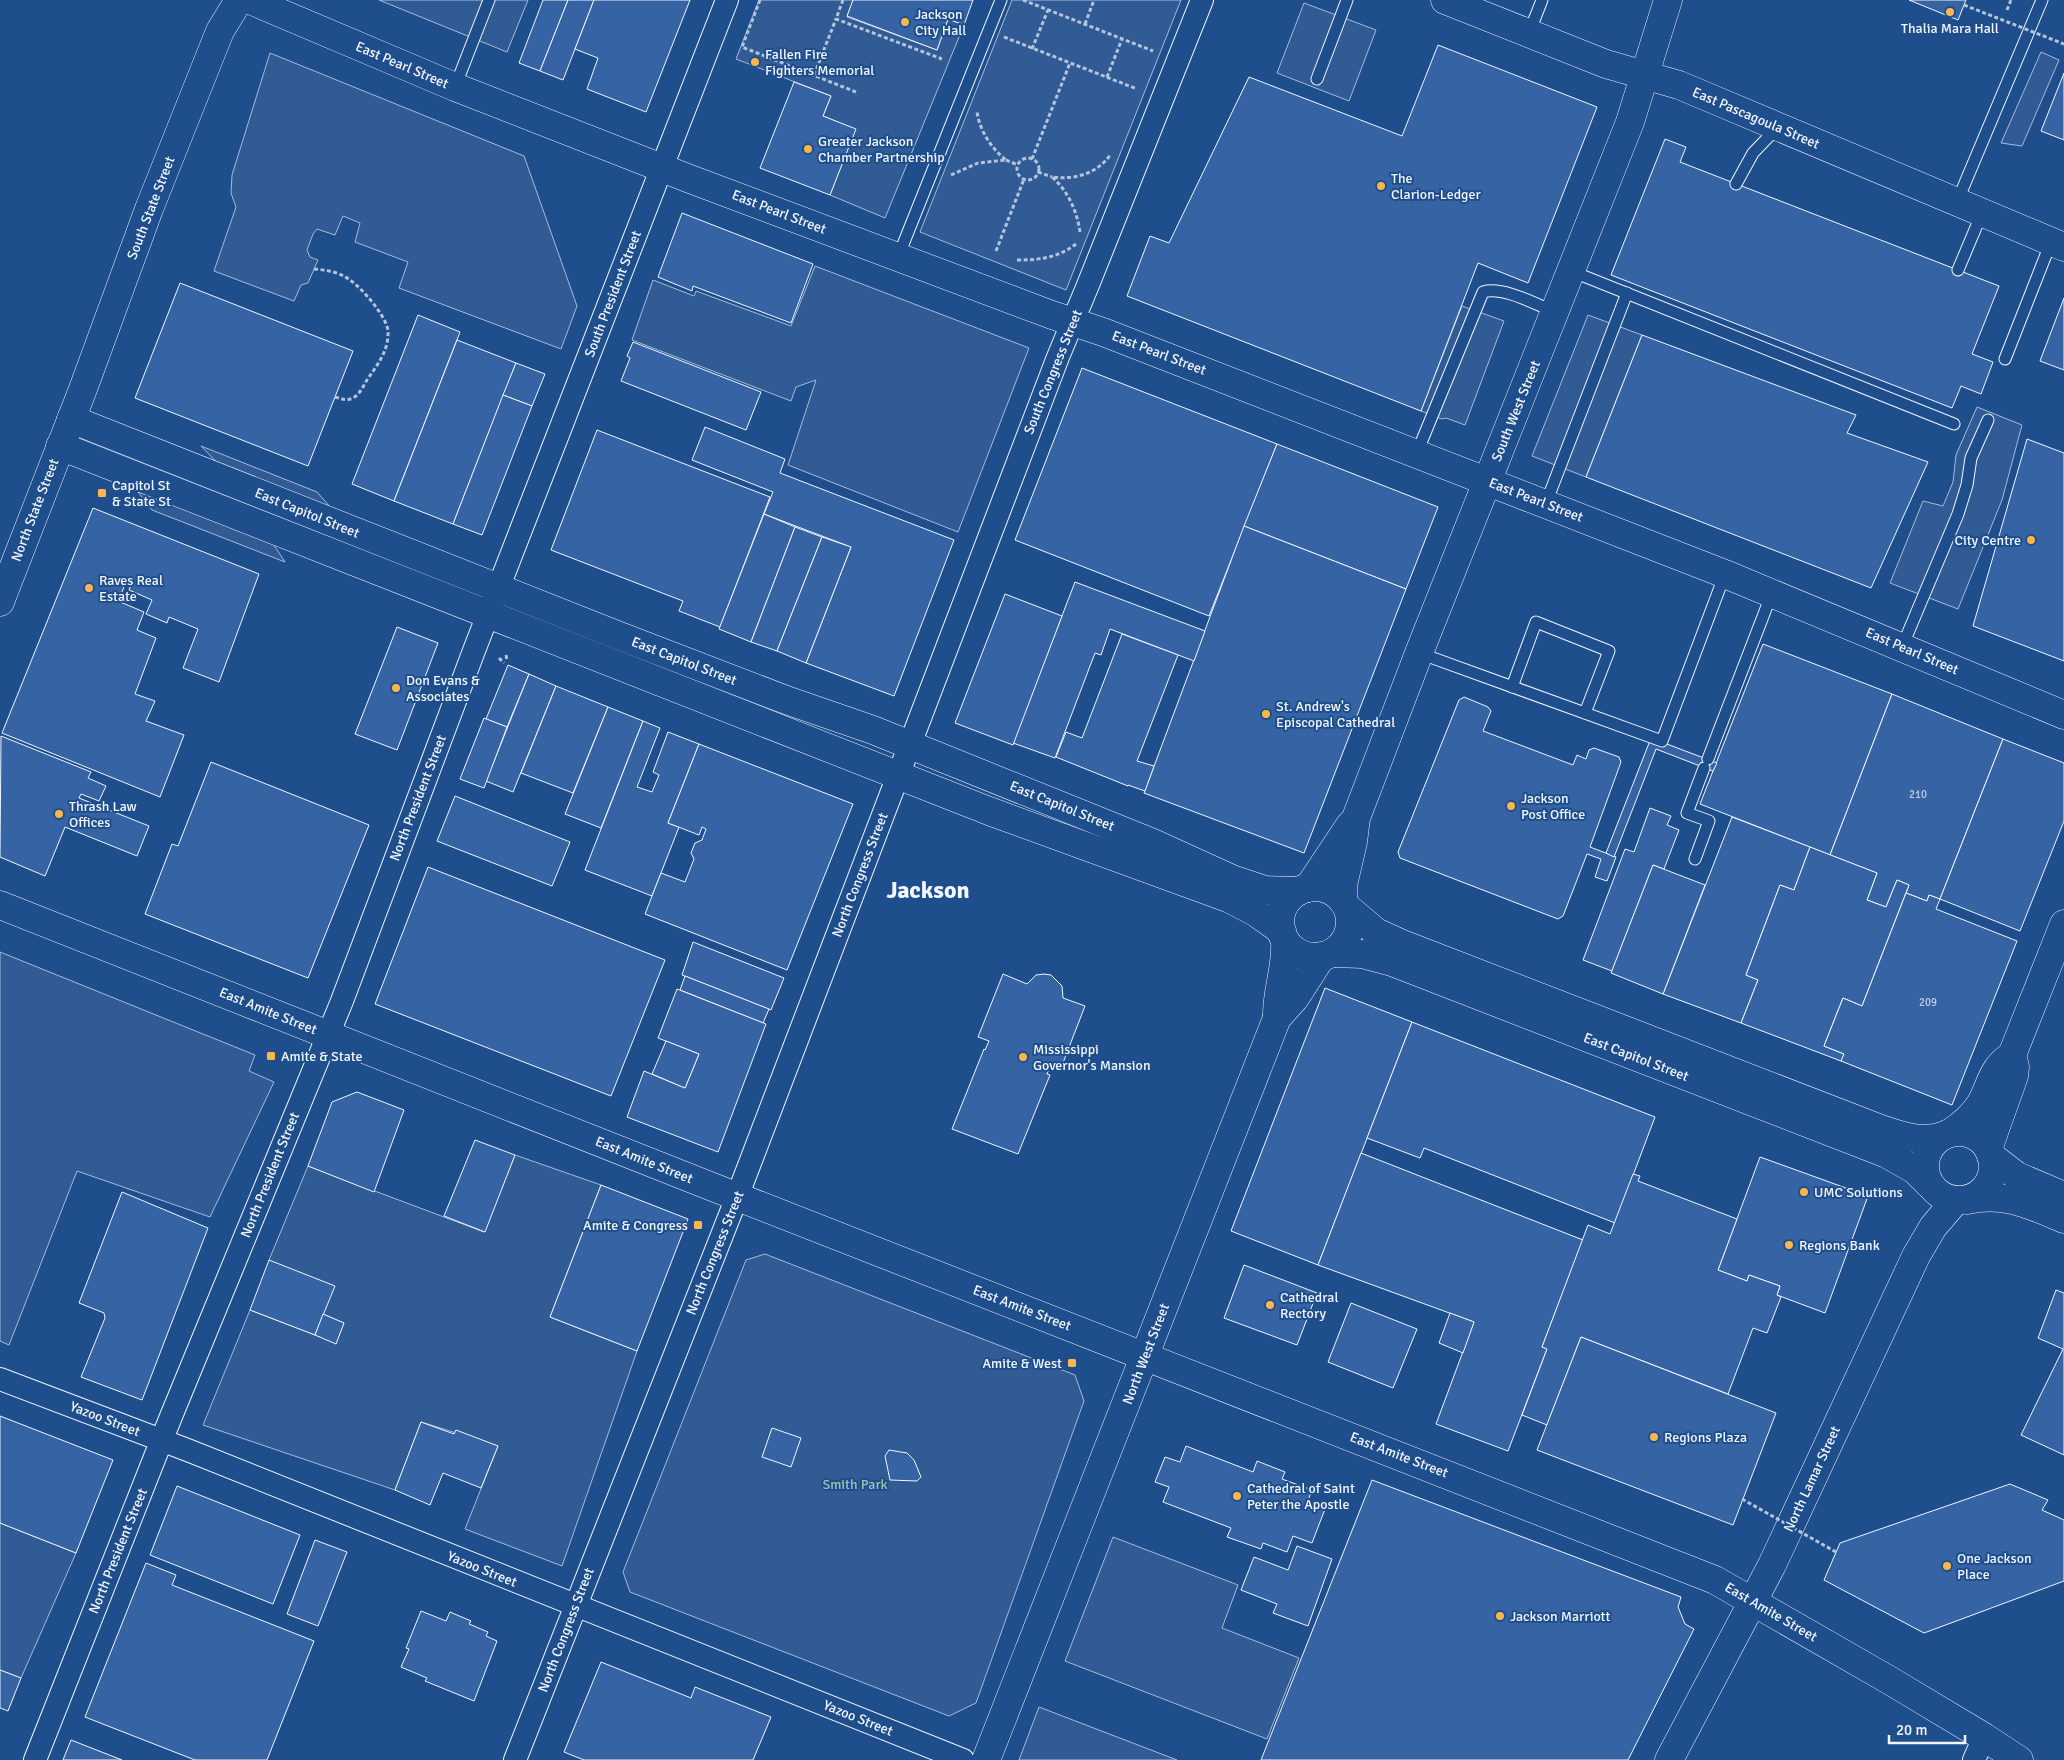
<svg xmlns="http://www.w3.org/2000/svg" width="2064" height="1760" viewBox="0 0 2064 1760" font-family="Signika,sans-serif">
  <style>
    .built { fill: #305b95; stroke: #a8bbd7 }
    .building { fill: #3563a3; stroke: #f2f6ff }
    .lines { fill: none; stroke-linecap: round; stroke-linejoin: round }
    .service-casing { stroke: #f2f6ff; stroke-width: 13 }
    .minor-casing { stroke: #f2f6ff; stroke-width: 24 }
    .tertiary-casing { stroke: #f2f6ff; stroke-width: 29 }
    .secondary-casing { stroke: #f2f6ff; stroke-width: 29 }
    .primary-casing { stroke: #f2f6ff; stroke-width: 29 }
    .path { stroke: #b3c4dc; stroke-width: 3; stroke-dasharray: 4 2.5; stroke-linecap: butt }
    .service { stroke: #1f4e8c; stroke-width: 11 }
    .minor { stroke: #1f4e8c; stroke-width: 22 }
    .tertiary { stroke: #1f4e8c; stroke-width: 28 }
    .secondary { stroke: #1f4e8c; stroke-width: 28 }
    .primary { stroke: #1f4e8c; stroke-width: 28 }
    .path-bridge { stroke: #b3c4dc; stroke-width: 3; stroke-dasharray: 4 2.5; stroke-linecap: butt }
    .poi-dot { fill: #ffb74d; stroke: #1f4e8c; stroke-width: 2 }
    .labels { text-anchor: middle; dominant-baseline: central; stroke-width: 4; stroke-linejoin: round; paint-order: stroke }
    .number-label { font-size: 11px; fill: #c3d1e8 }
    .poi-label { font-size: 14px; fill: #f2f6ff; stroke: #1f4e8c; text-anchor: start }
    .street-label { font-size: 14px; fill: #f2f6ff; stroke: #1f4e8c }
    .park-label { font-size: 14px; fill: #97c8a6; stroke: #1f4e8c }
    .town-label { font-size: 24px; font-weight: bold; fill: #f2f6ff; stroke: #1f4e8c }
  </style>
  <rect width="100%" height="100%" fill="#1f4e8c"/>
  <g class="built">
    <polygon points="379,0 528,0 507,52"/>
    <polygon points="759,0 853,0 847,17 937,50 948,19 964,25 885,218 830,195 855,129 823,116 831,96 736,59"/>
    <polygon points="1012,0 1181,0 1066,290 920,232"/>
    <polygon points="1304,3 1376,30 1349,101 1277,73"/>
    <polygon points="2041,52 2059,60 2022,146 2001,143"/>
    <polygon points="270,53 524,156 577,306 561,349 399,288 408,262 355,242 360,223 343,216 335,235 317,229 313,234 307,250 310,257 318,260 308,283 301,285 294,301 214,271 236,207 231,193 232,175"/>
    <polygon points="815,266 1029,348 958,532 788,465 816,380 796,387 791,401 632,340 653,280 694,296 696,291 791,326"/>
    <polygon points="1462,306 1504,321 1465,425 1446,418 1442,419 1421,411"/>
    <polygon points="1588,315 1642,335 1586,477 1532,456"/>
    <polygon points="1977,407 2022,425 2002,500 1958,609 1890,583 1923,501 1943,506 1953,482 1956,455"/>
    <polygon points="201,446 317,492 338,516 233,479"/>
    <polygon points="131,483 268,536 285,562 152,510"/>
    <polygon points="0,952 255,1055 249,1071 274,1082 210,1217 77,1171 9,1345 0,1341"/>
    <polygon points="515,1155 601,1185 550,1317 637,1351 562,1566 465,1529 498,1446 421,1422 395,1490 203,1425 250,1310 336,1343 344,1323 323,1314 269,1260 308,1166 484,1232"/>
    <polygon points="765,1254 1075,1375 1084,1401 976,1703 949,1716 630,1592 623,1572 746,1260"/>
    <polygon points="0,1523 76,1553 21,1678 0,1670"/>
    <polygon points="1113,1537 1238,1585 1222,1628 1299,1658 1267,1739 1065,1661"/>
    <polygon points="1039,1707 1177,1760 1019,1760"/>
  </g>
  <g class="building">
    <polygon points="543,0 568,0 540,71 519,63"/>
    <polygon points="568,0 594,0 563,80 540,71"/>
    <polygon points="594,0 690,0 646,112 587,89 598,58 575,49"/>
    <polygon points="853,0 973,0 964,25 948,19 937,50 847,16"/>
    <polygon points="1909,0 1966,0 1958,20"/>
    <polygon points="1438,45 1597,107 1528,283 1478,263 1421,411 1127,296 1150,236 1169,243 1249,77 1402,136"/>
    <polygon points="2064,73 2064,140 2041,131"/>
    <polygon points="794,82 831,96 823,116 856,129 830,195 760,168"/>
    <polygon points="1665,139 1686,147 1680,162 1999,286 1972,354 1993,362 1981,394 1961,386 1952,408 1611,275"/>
    <polygon points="682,213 813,264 791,323 693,286 692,291 658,277"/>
    <polygon points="180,283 353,351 308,466 135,398"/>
    <polygon points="2064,298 2064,370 2040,361"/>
    <polygon points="418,315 460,332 394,501 352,484"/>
    <polygon points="1642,335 1856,415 1847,433 1928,462 1871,588 1586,477"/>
    <polygon points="457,340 516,363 453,524 394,501"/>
    <polygon points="633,342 761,392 746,430 621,381 630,358 627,356"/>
    <polygon points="516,363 545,374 532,406 503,395"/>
    <polygon points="1082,368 1277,444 1209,616 1015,540"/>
    <polygon points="503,395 532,406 482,535 453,524"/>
    <polygon points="705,427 785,459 780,473 954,540 894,696 806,663 851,547 764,514 773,492 692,460"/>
    <polygon points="597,430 770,497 720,627 679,611 683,601 551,550"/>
    <polygon points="2027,439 2064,453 2064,661 1973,626"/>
    <polygon points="1277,444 1438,507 1406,589 1244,526"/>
    <polygon points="93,508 259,574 219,682 183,668 198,629 169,617 167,623 146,614 152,600 129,590 132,582 127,580 118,601 144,612 137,630 156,638 135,694 155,701 146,721 184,735 160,797 2,733"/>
    <polygon points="764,514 795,527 751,642 719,629"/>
    <polygon points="1244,526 1406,589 1304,853 1144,793"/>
    <polygon points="795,527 822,537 777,651 751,642"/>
    <polygon points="822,537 851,547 806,663 777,651"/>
    <polygon points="1075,582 1205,631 1194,661 1110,629 1101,655 1095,653 1055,758 1013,743"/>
    <polygon points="1005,594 1062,616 1013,745 955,723"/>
    <polygon points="397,627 438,643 397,750 355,734"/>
    <polygon points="1122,634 1178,655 1137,761 1154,766 1145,791 1128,785 1128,786 1056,757 1066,732 1082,738"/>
    <polygon points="1763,644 1892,694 1830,855 1700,804"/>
    <polygon points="508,665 529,674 507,727 486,719"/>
    <polygon points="529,674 556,686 513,792 486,781"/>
    <polygon points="556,686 608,707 573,793 521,773"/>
    <polygon points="1892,694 2003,739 1940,899 1929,895 1927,901 1906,893 1909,885 1897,880 1886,907 1867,900 1877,873 1830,855"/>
    <polygon points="1464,697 1488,707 1491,711 1483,731 1573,765 1577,755 1586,759 1589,750 1594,748 1619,757 1621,762 1590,847 1616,857 1607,881 1595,877 1601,859 1587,854 1563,916 1558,919 1400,858 1398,852 1459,700"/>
    <polygon points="608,707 643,721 601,828 565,814"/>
    <polygon points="484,718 507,727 484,788 460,779"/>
    <polygon points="643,721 660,728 637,787 652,792 659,775 653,772 668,732 699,744 668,823 679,827 652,896 585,870"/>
    <polygon points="1,736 91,772 88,778 106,786 99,801 81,794 79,798 149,826 137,856 65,827 45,876 0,857"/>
    <polygon points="1651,738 1717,763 1713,771 1656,749 1614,857 1606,853"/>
    <polygon points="2003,739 2064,763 2064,821 2020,931 1940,899"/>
    <polygon points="699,744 853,804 787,970 645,914 661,873 685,882 694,859 691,853 695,843 702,840 706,829 702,827 699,835 668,823"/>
    <polygon points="211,762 369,825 308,978 145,914 172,844 178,846"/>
    <polygon points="455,796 570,842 552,886 437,841"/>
    <polygon points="1650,808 1671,816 1667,825 1679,830 1664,869 1653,865 1612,971 1583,960 1625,849 1634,852"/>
    <polygon points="1732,817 1810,847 1794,890 1780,885 1746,975 1758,980 1741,1023 1663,994"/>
    <polygon points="1810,847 1877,873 1867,900 1886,907 1897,880 1909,885 1862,1006 1843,998 1839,1008 1824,1046 1844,1054 1841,1061 1741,1023 1758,980 1746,975 1780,885 1794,890"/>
    <polygon points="1653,865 1705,885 1663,994 1611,973"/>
    <polygon points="428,867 665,960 611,1096 375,1004"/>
    <polygon points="1906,893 1927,901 1929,895 1940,899 1936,909 2017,941 1952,1105 1841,1061 1844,1054 1824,1046 1843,998 1862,1006"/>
    <polygon points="693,942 784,978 771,1010 682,975"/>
    <polygon points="1003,974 1027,984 1036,975 1044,974 1051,975 1062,986 1063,998 1085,1006 1061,1068 1051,1064 1047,1074 1050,1075 1018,1154 952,1129 984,1049 985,1050 989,1041 978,1037"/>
    <polygon points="685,976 769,1009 763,1023 680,990"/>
    <polygon points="1325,988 1412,1022 1318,1265 1231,1231"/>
    <polygon points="677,989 766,1024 718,1152 627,1117 644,1071 685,1088 699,1054 658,1038"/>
    <polygon points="1412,1022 1655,1117 1615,1223 1424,1148 1420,1158 1367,1138"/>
    <polygon points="666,1041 699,1054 685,1088 652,1074"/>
    <polygon points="357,1092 404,1110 374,1192 308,1166 332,1102"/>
    <polygon points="475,1140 515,1155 485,1232 444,1216"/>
    <polygon points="1361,1153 1583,1240 1542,1347 1547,1349 1508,1451 1436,1424 1474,1322 1318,1265"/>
    <polygon points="1760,1157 1868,1196 1825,1313 1777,1295 1780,1286 1749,1275 1747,1281 1718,1270"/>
    <polygon points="1633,1174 1640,1176 1638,1181 1737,1219 1718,1270 1747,1281 1749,1275 1780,1286 1777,1295 1781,1297 1767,1333 1753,1328 1728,1394 1581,1337 1547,1425 1522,1415 1547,1349 1542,1347 1588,1225 1610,1234"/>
    <polygon points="601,1185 688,1219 637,1351 550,1317"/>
    <polygon points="122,1192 208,1228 142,1400 81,1377 105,1318 104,1313 79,1303"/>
    <polygon points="269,1260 335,1286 315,1335 250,1310"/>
    <polygon points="1244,1265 1317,1293 1297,1345 1224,1318"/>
    <polygon points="2056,1290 2064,1293 2064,1455 2021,1435 2063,1349 2038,1338"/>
    <polygon points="1351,1303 1417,1329 1393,1388 1328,1362"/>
    <polygon points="1450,1313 1474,1322 1463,1353 1439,1343"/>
    <polygon points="323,1314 344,1323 336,1344 315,1335"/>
    <polygon points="1581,1337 1776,1413 1733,1525 1537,1450"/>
    <polygon points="0,1416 113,1460 76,1553 0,1523"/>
    <polygon points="421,1422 454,1434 456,1430 498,1446 481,1488 443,1473 430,1505 395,1490"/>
    <polygon points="772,1428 801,1438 791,1467 762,1457"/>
    <polygon points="1186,1446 1253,1472 1257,1461 1285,1472 1282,1479 1312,1490 1307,1503 1325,1509 1312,1543 1293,1536 1287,1552 1263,1543 1261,1549 1227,1537 1231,1528 1163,1502 1169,1487 1155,1482 1165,1457 1180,1462"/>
    <polygon points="889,1450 907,1453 914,1460 921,1477 917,1481 890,1480 885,1456"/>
    <polygon points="1372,1480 1681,1597 1678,1607 1685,1624 1694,1629 1628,1760 1261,1760"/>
    <polygon points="2010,1484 2048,1500 2042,1510 2064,1520 2064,1581 1924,1633 1824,1580 1840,1543"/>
    <polygon points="177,1486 300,1535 273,1604 150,1555"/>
    <polygon points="315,1540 347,1552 318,1626 287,1614"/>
    <polygon points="1297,1546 1332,1559 1308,1626 1273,1613 1277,1604 1241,1590 1254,1557 1288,1570"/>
    <polygon points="146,1563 176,1575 172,1585 314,1641 267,1760 195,1760 85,1717"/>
    <polygon points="421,1611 446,1621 450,1612 471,1621 469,1624 488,1632 486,1636 497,1641 474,1701 425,1681 427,1678 401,1667 409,1649 406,1648"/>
    <polygon points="601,1662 691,1698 695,1687 771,1717 753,1760 584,1760 564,1752"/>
    <polygon points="0,1670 21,1678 8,1711 0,1708"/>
    <polygon points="71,1740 122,1760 63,1760"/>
  </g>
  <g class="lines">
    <defs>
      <g id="service">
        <polyline points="1529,33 1542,0"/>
        <polyline points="1317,79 1347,0"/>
        <polyline points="455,87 489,0"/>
        <polyline points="1736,184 1753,153 1778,127"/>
        <polyline points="1957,202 2042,0"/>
        <polyline points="898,257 1001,0"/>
        <polyline points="1958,270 1982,213"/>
        <polyline points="1571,271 1954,424"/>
        <polyline points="2005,359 2051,242"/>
        <path d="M 1416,455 L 1483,292 C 1503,286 1535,304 1555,312"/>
        <polyline points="1546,503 1627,293"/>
        <polyline points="1902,647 1958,514 1967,485 1971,458 1988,420"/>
        <polyline points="1419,653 1662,741 1725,574"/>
        <polyline points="1512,687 1536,622 1609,651 1585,713"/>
        <polyline points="1708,759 1772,593"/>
        <polyline points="1695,859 1709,821 1687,813 1704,768"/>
      </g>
      <g id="minor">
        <polyline points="0,1379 190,1451 963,1760"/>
        <polyline points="35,1760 170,1419 342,1001 475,648 727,0"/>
        <polyline points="515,1760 737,1197 1058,357 1088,285 1202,0"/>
        <polyline points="1974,1760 1984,1737"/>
      </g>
      <g id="tertiary">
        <polyline points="1308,888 1350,825"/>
        <polyline points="1343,901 1343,885 1353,842 1356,818 1419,653 1630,122 1668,0"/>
        <path d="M 1277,1018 C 1276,992 1287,967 1285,940"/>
        <path d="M 1950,1133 C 1962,1125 1973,1116 1981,1103 C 1992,1083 1991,1069 2012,1055 L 2064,924"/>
        <polyline points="1988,1149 2014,1076 2015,1067 2012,1055"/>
        <polyline points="986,1760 1277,1018 1295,998 1322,956"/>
        <polyline points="1669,1760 1772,1565 1916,1256 1933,1227 1956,1200"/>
      </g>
      <g id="secondary">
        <polyline points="250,0 455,87 690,179 1052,315 1103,332 1725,574 2064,715"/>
        <polyline points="1445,0 1606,64 1679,85 2064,247"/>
        <polyline points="71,419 617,635 789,701 873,730 1153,843 1232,879 1265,890 1299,891"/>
        <polyline points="60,446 989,811 1228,898 1255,912 1282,931"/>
        <circle cx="1315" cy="922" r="35"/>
        <polyline points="0,905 710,1186 1715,1580 1889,1680 1984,1737 2019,1760"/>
        <path d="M 1349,909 L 1376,932 L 1400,943 L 1881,1129 C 1901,1136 1922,1143 1943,1136"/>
        <polyline points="1333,953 1362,954 1392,962 1887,1154 1915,1170 1929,1184"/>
        <circle cx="1959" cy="1166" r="34"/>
        <polyline points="1991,1156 2017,1176 2064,1196"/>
        <path d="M 1967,1200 C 2005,1192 2030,1205 2064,1219"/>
      </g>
      <polyline id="primary" points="0,602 83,389 149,209 220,31 239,0"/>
    </defs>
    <use href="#service" class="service-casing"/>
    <use href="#minor" class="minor-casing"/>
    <use href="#tertiary" class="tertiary-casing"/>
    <use href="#secondary" class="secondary-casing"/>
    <use href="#primary" class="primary-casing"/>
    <g class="path">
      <polyline points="760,0 742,47 856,92"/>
      <polyline points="843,0 836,19 942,59"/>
      <polyline points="1023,0 1153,51"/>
      <polyline points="2007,10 2011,0"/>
      <polyline points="1085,24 1094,0"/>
      <polyline points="1004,37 1137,89"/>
      <polyline points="1032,49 1048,10"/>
      <polyline points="814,75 836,19"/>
      <polyline points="1107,77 1122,39"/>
      <circle cx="1028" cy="169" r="11"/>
      <polyline points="1032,159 1070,63"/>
      <polyline points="1006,160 1018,165"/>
      <polyline points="1038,172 1052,177"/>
      <path d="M 951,175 L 978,163 L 1006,160 C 991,148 980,131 977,112"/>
      <path d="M 1080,232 C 1077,211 1068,191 1052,177 C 1075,180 1097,174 1111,154"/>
      <polyline points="996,251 1024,179"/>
      <path d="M 1017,260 C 1039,260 1058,258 1076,244"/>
      <path d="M 314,269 C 327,270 339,272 350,280 C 362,288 387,317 388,331 C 389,351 377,365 367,380 C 363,386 361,393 353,398 C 347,401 342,399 335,397"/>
      <polyline points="506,655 507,661"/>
      <polyline points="499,658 504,663"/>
    </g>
    <use href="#service" class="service"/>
    <use href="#minor" class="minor"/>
    <use href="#tertiary" class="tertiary"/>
    <use href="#secondary" class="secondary"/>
    <use href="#primary" class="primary"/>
    <g class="path-bridge">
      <polyline points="1964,5 2064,44"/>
      <polyline points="1742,1499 1836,1552"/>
    </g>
  </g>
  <g class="poi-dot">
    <circle cx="1950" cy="12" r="5"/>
    <circle cx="905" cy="22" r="5"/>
    <circle cx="755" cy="62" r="5"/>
    <circle cx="808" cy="149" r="5"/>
    <circle cx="1381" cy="186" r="5"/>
    <rect x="97" y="488" width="10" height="10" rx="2.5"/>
    <circle cx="2031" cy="540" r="5"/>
    <circle cx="89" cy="588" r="5"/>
    <circle cx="396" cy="688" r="5"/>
    <circle cx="1266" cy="714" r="5"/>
    <circle cx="1511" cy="806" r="5"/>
    <circle cx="59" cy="814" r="5"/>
    <rect x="266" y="1051" width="10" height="10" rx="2.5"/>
    <circle cx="1023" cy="1057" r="5"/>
    <circle cx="1804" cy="1192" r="5"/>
    <rect x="693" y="1220" width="10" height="10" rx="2.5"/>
    <circle cx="1789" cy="1245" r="5"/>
    <circle cx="1270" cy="1305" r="5"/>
    <rect x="1067" y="1358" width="10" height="10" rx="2.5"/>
    <circle cx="1654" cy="1437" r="5"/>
    <circle cx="1237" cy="1496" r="5"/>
    <circle cx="1947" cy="1566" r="5"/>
    <circle cx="1500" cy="1616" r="5"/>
  </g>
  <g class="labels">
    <g class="number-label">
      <text x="1918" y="794">210</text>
      <text x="1928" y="1002">209</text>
    </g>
    <g class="poi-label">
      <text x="915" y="14">Jackson<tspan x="915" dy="16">City Hall</tspan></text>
      <text x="1950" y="28" text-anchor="middle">Thalia Mara Hall</text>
      <text x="765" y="54">Fallen Fire<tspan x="765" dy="16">Fighters Memorial</tspan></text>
      <text x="818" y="141">Greater Jackson<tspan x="818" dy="16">Chamber Partnership</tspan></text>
      <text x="1391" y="178">The<tspan x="1391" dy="16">Clarion-Ledger</tspan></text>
      <text x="112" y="485">Capitol St<tspan x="112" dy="16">&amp; State St</tspan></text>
      <text x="2021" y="540" text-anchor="end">City Centre</text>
      <text x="99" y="580">Raves Real<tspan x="99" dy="16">Estate</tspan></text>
      <text x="406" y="680">Don Evans &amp;<tspan x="406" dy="16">Associates</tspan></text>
      <text x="1276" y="706">St. Andrew's<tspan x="1276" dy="16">Episcopal Cathedral</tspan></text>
      <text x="1521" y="798">Jackson<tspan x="1521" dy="16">Post Office</tspan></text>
      <text x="69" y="806">Thrash Law<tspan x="69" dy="16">Offices</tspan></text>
      <text x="1033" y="1049">Mississippi<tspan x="1033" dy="16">Governor's Mansion</tspan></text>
      <text x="281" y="1056">Amite &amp; State</text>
      <text x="1814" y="1192">UMC Solutions</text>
      <text x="688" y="1225" text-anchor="end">Amite &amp; Congress</text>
      <text x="1799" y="1245">Regions Bank</text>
      <text x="1280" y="1297">Cathedral<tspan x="1280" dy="16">Rectory</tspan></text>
      <text x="1062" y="1363" text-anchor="end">Amite &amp; West</text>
      <text x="1664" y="1437">Regions Plaza</text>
      <text x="1247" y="1488">Cathedral of Saint<tspan x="1247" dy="16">Peter the Apostle</tspan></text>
      <text x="1957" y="1558">One Jackson<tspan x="1957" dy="16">Place</tspan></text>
      <text x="1510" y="1616">Jackson Marriott</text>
    </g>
    <g class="street-label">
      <text transform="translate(402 65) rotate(23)">East Pearl Street</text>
      <text transform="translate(1756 118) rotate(23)">East Pascagoula Street</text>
      <text transform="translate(151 208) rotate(-69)">South State Street</text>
      <text transform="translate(779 212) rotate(21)">East Pearl Street</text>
      <text transform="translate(613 294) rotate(-69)">South President Street</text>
      <text transform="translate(1159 353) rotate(21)">East Pearl Street</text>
      <text transform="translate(1053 372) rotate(-68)">South Congress Street</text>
      <text transform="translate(1516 411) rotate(-68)">South West Street</text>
      <text transform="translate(1536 500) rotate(21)">East Pearl Street</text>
      <text transform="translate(35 510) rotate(-69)">North State Street</text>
      <text transform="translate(307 513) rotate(22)">East Capitol Street</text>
      <text transform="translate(1912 651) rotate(23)">East Pearl Street</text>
      <text transform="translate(684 661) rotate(21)">East Capitol Street</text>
      <text transform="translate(418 798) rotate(-69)">North President Street</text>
      <text transform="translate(1062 806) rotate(22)">East Capitol Street</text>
      <text transform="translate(860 875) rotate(-69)">North Congress Street</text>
      <text transform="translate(268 1011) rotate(22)">East Amite Street</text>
      <text transform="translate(1636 1057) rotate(21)">East Capitol Street</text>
      <text transform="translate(644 1160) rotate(22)">East Amite Street</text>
      <text transform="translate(270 1175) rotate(-68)">North President Street</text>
      <text transform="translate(715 1253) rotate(-68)">North Congress Street</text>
      <text transform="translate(1022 1308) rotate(21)">East Amite Street</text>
      <text transform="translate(1146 1354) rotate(-69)">North West Street</text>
      <text transform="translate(105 1419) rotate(21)">Yazoo Street</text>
      <text transform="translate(1399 1455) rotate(21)">East Amite Street</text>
      <text transform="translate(1812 1479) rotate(-65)">North Lamar Street</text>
      <text transform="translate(118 1551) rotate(-68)">North President Street</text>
      <text transform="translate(482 1569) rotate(22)">Yazoo Street</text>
      <text transform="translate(1771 1612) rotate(30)">East Amite Street</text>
      <text transform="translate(566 1630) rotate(-69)">North Congress Street</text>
      <text transform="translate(858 1718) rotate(22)">Yazoo Street</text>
    </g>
    <g class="park-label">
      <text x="855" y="1484">Smith Park</text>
    </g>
    <g class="town-label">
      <text x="928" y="890">Jackson</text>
    </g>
  </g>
  <path d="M1889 1735v8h76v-8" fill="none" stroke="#f2f6ff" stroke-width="2.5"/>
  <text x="1896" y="1735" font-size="15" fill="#f2f6ff" stroke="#1f4e8c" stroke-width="4" paint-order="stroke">20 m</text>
</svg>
